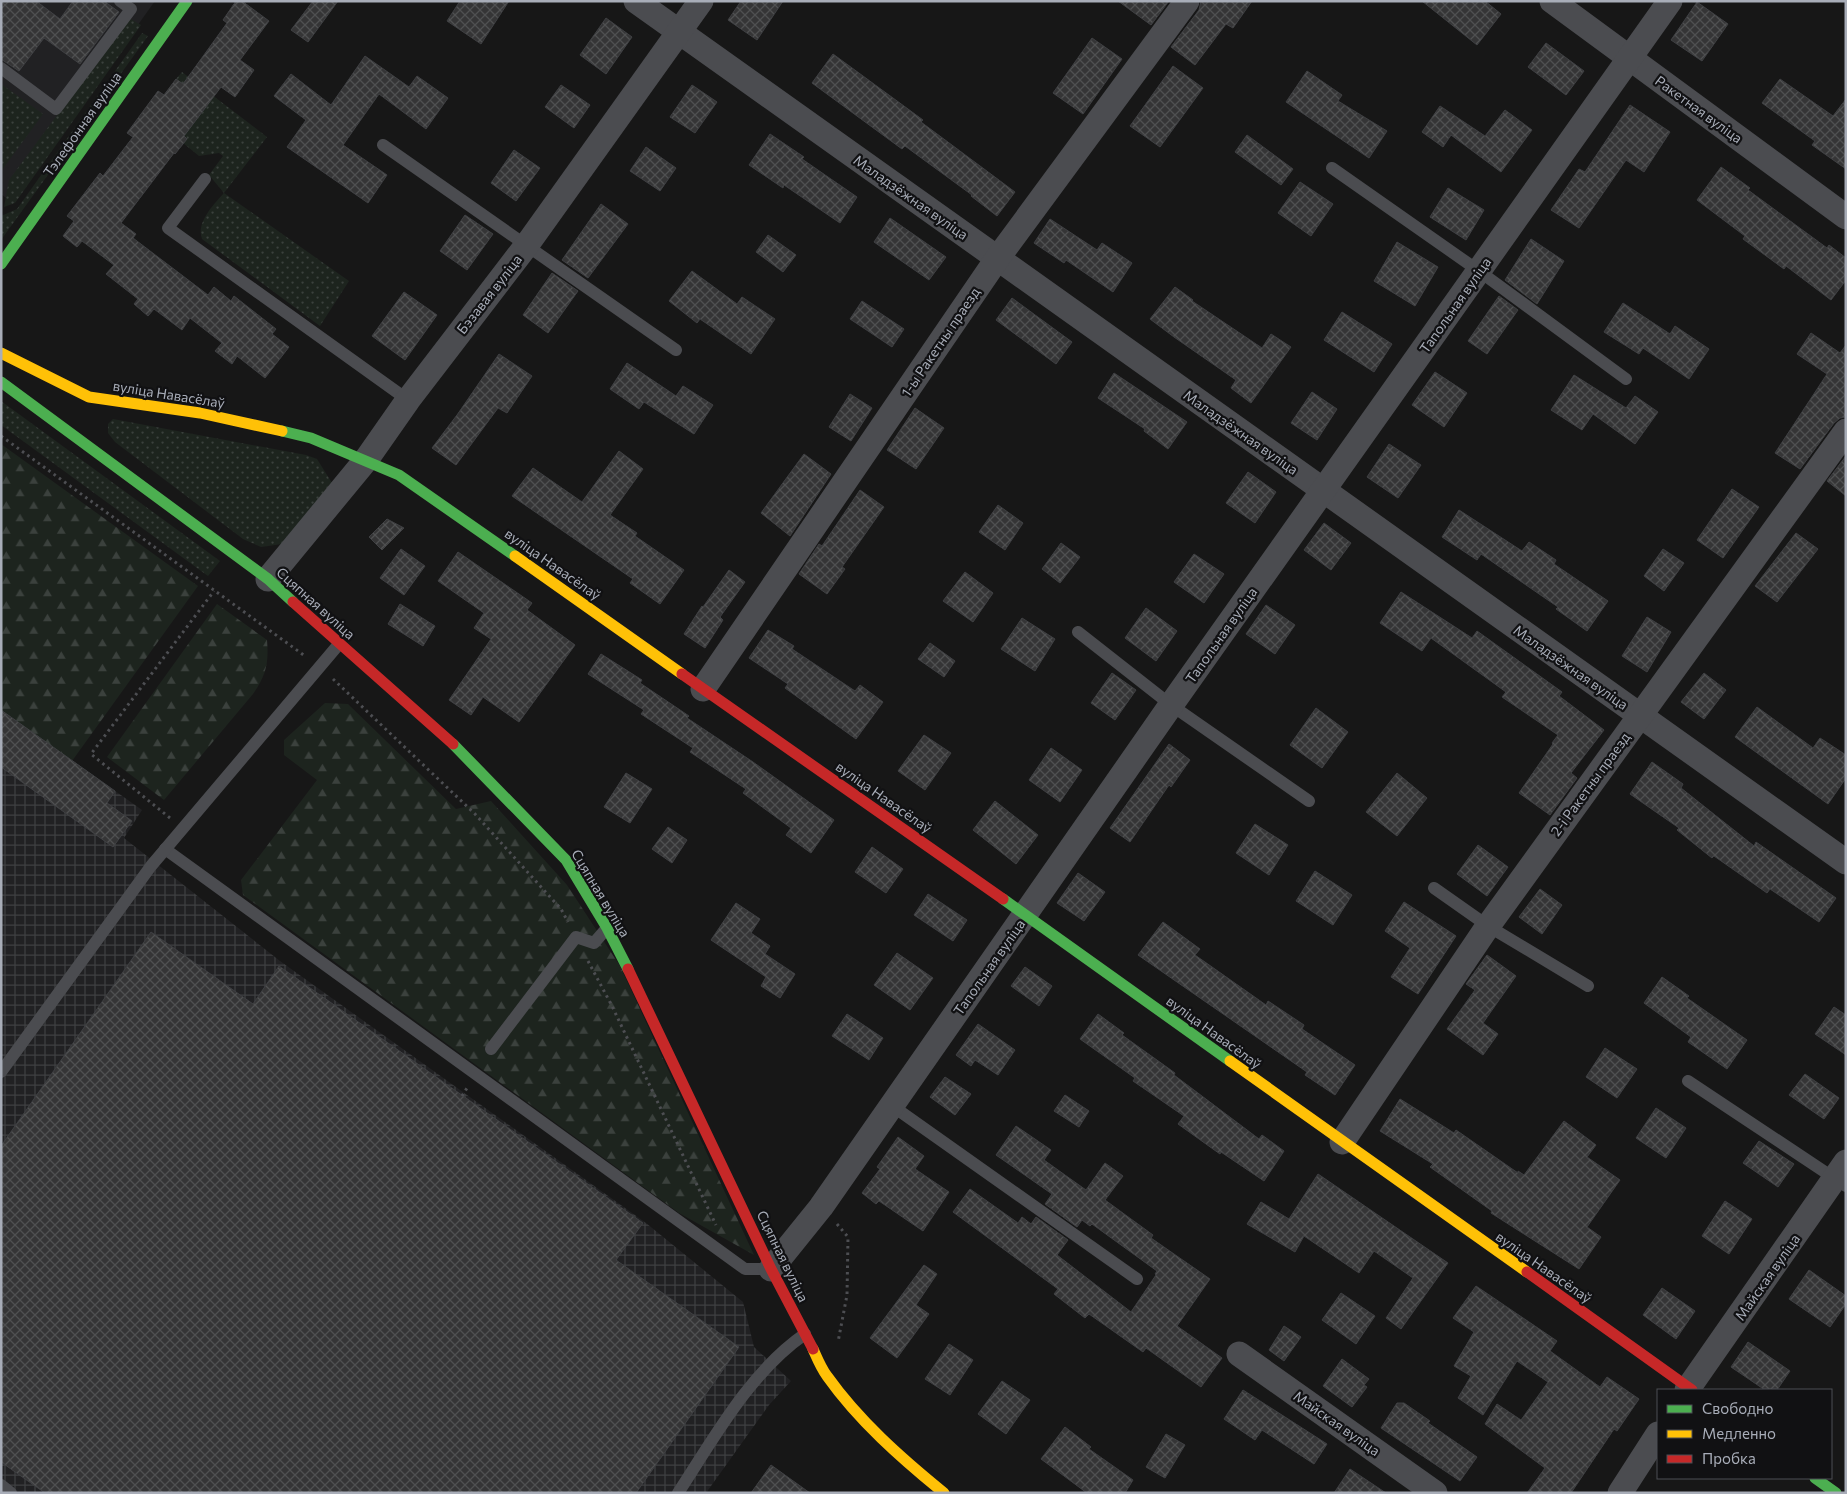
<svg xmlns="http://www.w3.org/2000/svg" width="1847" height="1494" viewBox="0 0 1847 1494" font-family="Commissioner,sans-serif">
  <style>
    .built { fill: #212123 }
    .industrial { fill: url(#industrial-grid) }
    .grass { fill: url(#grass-dots) }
    .forest { fill: url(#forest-firs) }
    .building { fill: url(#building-cross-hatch); stroke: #3f4043 }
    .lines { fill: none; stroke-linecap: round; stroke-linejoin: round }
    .path { stroke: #4d4e52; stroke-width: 3; stroke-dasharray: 2.5 4; stroke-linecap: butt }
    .lane { stroke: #4b4c50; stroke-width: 12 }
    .street { stroke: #4b4c50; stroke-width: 25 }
    .fast { stroke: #4caf50; stroke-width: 11 }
    .slow { stroke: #ffc107; stroke-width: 11 }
    .jam { stroke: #c62828; stroke-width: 11 }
    .labels { text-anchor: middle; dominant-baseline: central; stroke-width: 4.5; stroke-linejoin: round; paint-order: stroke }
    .street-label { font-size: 14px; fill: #a8adb8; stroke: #111113 }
  </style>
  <defs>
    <pattern id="industrial-grid" width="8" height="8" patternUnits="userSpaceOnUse" patternTransform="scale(1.25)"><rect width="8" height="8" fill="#212123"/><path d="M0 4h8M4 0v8" fill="none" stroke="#3e3f41"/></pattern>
    <pattern id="grass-dots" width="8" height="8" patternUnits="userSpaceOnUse" patternTransform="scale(1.25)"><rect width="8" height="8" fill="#1d241e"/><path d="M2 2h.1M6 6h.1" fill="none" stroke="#3b413d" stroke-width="1.8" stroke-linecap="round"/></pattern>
    <pattern id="forest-firs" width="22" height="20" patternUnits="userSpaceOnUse" patternTransform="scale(1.25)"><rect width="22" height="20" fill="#1d241e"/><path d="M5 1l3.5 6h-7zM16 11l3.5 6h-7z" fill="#3b413d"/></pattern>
    <pattern id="building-cross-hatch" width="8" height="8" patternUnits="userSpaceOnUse" patternTransform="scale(1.25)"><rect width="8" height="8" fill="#353536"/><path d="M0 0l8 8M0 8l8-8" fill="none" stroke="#4f5051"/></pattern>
  </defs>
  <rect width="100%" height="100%" fill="#171717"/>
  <polygon class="built" points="1,1 155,1 20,190 10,201 1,194"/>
  <polygon class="industrial" points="1,710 142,810 124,838 280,961 646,1223 743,1302 754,1347 791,1381 769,1405 706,1493 1,1493"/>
  <g class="grass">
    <polygon points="129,18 141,25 15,203 4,207 9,180"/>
    <polygon points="142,33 148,36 1,240 1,216 17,209"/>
    <path d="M 182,72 L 267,137 L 224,193 L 349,281 L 320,326 L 202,239 C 196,223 213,205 224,193 L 209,175 L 223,156 L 219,153 L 199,156 L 183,143 L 187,138 L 178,132 L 192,126 L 209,103 L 176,79 Z"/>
    <polygon points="1,84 43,114 2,170 1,169"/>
    <polygon points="1,401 220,561 208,576 1,425"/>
    <polygon points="113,419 306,455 317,459 332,483 282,544 261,547 243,539 115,442 108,433 108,424"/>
  </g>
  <g class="forest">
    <polygon points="1,444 198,586 72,761 1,710"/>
    <path d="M 217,604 L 267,640 C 269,663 266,675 253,694 L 164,800 L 107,757 Z"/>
    <polygon points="325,703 348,704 456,809 491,801 567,885 620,966 754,1255 679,1213 243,895 241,880 317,780 284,755 284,740"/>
  </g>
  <g class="building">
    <polygon points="1,1 36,1 60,19 73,1 104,1 119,12 80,64 44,38 19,71 1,59"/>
    <polygon points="236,1 242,1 269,21 240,60 254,70 235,97 221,87 184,136 187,139 175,154 174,153 121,223 136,234 133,238 208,295 214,287 231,301 234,296 276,329 272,334 289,347 265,378 237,356 232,364 215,351 222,343 190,318 182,330 154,309 148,316 134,304 138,299 106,274 114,265 82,241 77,247 63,236 74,221 67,216 100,173 103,176 133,137 127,133 158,91 164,95 176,79 183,84 227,23 223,20"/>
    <polygon points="313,1 338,1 308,42 291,30"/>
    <polygon points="460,1 509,1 481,44 447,21"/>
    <polygon points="741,1 783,1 757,40 728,20"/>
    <polygon points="1118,1 1169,1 1151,25"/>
    <polygon points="1201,1 1252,1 1233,28 1226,24 1195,65 1171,47 1199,10"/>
    <polygon points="1422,1 1485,1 1501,14 1477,45"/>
    <polygon points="1697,2 1728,24 1702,61 1671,40"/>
    <polygon points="606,18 632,37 606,74 580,55"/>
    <polygon points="1092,38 1122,59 1083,114 1053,93"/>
    <polygon points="1546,43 1584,71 1566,95 1528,67"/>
    <polygon points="833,54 923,120 921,122 1015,192 997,216 971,196 972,195 905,146 902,149 812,83"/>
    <polygon points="365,56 409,87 417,76 448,98 426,129 379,94 343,145 387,175 368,203 287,147 306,120 274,96 291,74 331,105"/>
    <polygon points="1173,66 1203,88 1160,147 1130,126"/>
    <polygon points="1307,71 1342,95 1338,101 1387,131 1369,158 1286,102"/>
    <polygon points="1780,79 1833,116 1846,99 1846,169 1812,145 1815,141 1762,103"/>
    <polygon points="561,85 590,105 574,128 545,107"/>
    <polygon points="692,85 717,102 695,133 670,117"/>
    <polygon points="1630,105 1670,132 1644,172 1626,160 1579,228 1551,210 1579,169 1585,172"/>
    <polygon points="1440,106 1485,136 1505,110 1532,130 1501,172 1451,135 1443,147 1422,132"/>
    <polygon points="770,134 804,157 802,159 857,197 840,223 784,185 783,188 749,165"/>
    <polygon points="1247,135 1293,169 1281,185 1235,152"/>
    <polygon points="646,147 676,168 660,191 630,171"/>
    <polygon points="514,150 540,168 516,201 491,183"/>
    <polygon points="1721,167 1750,188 1748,190 1827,248 1829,245 1846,258 1846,280 1831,300 1786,266 1784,269 1743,239 1745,236 1697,200"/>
    <polygon points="1300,182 1333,204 1311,236 1278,213"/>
    <polygon points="1448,188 1484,210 1466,240 1430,217"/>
    <polygon points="601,204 628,224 588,278 562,260"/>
    <polygon points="465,215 493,234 467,270 440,251"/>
    <polygon points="890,218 946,257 929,280 874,242"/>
    <polygon points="1050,219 1097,250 1102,243 1132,263 1113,292 1066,260 1064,263 1034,243"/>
    <polygon points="768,235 796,255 783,272 756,252"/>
    <polygon points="1531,239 1564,261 1537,304 1505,280"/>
    <polygon points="1397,242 1438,267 1415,306 1374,281"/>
    <polygon points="692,271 737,304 742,297 775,319 751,354 700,319 697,323 669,301"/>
    <polygon points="552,273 578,291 548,333 523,315"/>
    <polygon points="1175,287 1193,300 1192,301 1262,348 1271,334 1291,347 1251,403 1231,388 1236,380 1174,337 1150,319"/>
    <polygon points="404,292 437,315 405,360 372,336"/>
    <polygon points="1499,296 1518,310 1487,354 1468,341"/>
    <polygon points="1012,298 1072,342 1056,364 996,320"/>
    <polygon points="862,301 904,329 892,347 850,319"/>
    <polygon points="1623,303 1670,334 1675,326 1709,349 1689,379 1643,348 1639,354 1604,332"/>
    <polygon points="1342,312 1392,344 1374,372 1324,340"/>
    <polygon points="1811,333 1840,353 1846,345 1846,417 1840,418 1834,423 1800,469 1775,453 1827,374 1797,354"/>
    <polygon points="499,354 532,376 507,413 498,408 456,465 432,448 457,415"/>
    <polygon points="627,363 676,396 683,386 713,405 694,434 644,402 639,409 610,389"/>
    <polygon points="1435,372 1467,393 1444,427 1412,405"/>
    <polygon points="1114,373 1187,422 1168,449 1144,431 1145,429 1098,398"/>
    <polygon points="1574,375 1626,408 1635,396 1658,412 1635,444 1593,414 1582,430 1551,410"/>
    <polygon points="1312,392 1337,409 1317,440 1291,423"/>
    <polygon points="850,394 872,408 851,441 829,427"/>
    <polygon points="915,408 944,428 916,469 887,450"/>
    <polygon points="1389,444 1421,465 1398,498 1367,477"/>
    <polygon points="619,451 643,469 610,515 637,533 635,536 684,570 660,604 630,583 633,579 512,496 533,468 582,502"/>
    <polygon points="804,454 831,474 790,536 761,513"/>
    <polygon points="1846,456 1846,496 1827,481"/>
    <polygon points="1248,472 1276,492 1255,523 1226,503"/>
    <polygon points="1732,489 1759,507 1723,558 1697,540"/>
    <polygon points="860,490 884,507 842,567 845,569 827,594 799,574 819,544 822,546"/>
    <polygon points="998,505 1023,523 1005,550 979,532"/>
    <polygon points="1459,510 1522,551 1529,542 1556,560 1554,564 1608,601 1587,631 1556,609 1558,607 1481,554 1477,560 1442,537"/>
    <polygon points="387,519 404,528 382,550 369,537"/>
    <polygon points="1324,523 1351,543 1331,570 1304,550"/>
    <polygon points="1796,533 1818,549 1777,602 1755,586"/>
    <polygon points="1061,543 1080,557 1060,583 1042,569"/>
    <polygon points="401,549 425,566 404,595 380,578"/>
    <polygon points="1663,549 1684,563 1664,591 1644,576"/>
    <polygon points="458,552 532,603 527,610 575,645 519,722 483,697 471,715 449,700 491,639 474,628 484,613 438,581"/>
    <polygon points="1194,554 1224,574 1204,603 1174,582"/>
    <polygon points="729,570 745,582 720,617 723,620 705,648 684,634 702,606 703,607"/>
    <polygon points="965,572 993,593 973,622 943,601"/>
    <polygon points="1401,592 1472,638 1477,631 1562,692 1559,696 1604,730 1571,773 1577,778 1550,815 1519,793 1553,744 1552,743 1558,735 1502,697 1506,692 1431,638 1422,651 1380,623"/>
    <polygon points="400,604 435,626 423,646 388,624"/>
    <polygon points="1266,605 1295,625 1275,654 1246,634"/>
    <polygon points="1146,608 1177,631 1156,661 1125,638"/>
    <polygon points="1647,617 1671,632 1647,672 1622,656"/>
    <polygon points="1022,618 1055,639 1035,671 1001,649"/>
    <polygon points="768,630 794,646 792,649 855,691 860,685 883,702 856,739 785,688 788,684 749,658"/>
    <polygon points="930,643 955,661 944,677 918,659"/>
    <polygon points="601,654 642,680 640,683 689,716 687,718 753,762 834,820 811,853 786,835 791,828 743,793 746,789 690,752 693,748 641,714 644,710 588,674"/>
    <polygon points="1112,673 1136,690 1115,720 1091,703"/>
    <polygon points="1704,673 1726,690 1704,719 1681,702"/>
    <polygon points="1757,707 1813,748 1820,738 1846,755 1846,778 1828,804 1735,737"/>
    <polygon points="1316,708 1348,732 1322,768 1290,745"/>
    <polygon points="1,710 115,791 107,803 132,821 113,847 1,767"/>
    <polygon points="924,735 951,753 925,790 898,771"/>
    <polygon points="1169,744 1190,760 1171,787 1169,785 1130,842 1110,828"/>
    <polygon points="1051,748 1082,770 1060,802 1029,780"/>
    <polygon points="1652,762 1683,784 1681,788 1754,846 1756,842 1836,898 1819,922 1770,889 1767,893 1714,856 1712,858 1677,830 1679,828 1630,794"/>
    <polygon points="626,773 652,789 630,823 604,807"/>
    <polygon points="1397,773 1427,798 1397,836 1366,812"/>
    <polygon points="995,801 1038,835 1016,864 973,830"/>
    <polygon points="1255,824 1288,845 1269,875 1236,853"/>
    <polygon points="668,827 687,840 672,863 652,849"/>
    <polygon points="1478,845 1508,867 1487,896 1457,874"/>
    <polygon points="872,847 903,869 886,893 855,872"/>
    <polygon points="1315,871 1352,895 1333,925 1296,901"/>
    <polygon points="1078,873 1105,892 1084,921 1057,903"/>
    <polygon points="1540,889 1562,905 1542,934 1519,917"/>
    <polygon points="928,894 967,920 953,941 914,915"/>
    <polygon points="1404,902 1456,936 1418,994 1391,977 1410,948 1385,931"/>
    <polygon points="736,903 760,919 751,933 770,946 765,954 795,974 780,998 761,986 766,977 711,940"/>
    <polygon points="1163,922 1200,949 1195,955 1266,1005 1268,1001 1304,1025 1302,1029 1355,1065 1335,1095 1305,1075 1307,1072 1138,955"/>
    <polygon points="151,932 253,1004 279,966 643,1223 616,1260 739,1347 636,1493 45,1493 1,1462 1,1146"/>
    <polygon points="897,953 933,978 910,1010 874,985"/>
    <polygon points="1487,955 1516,976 1483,1023 1498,1034 1483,1055 1447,1029 1475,990 1466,984"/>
    <polygon points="1025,967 1052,986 1039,1006 1011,986"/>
    <polygon points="1662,977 1689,996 1687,998 1747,1040 1727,1069 1688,1042 1691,1037 1644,1003"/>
    <polygon points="1834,1007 1846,1015 1846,1055 1815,1034"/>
    <polygon points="847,1014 883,1038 869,1060 832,1036"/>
    <polygon points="1098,1014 1124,1033 1122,1035 1175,1073 1174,1075 1259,1139 1262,1135 1284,1151 1264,1181 1221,1152 1220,1154 1178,1124 1184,1116 1133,1081 1135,1078 1080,1039"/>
    <polygon points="978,1024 1015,1050 998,1075 975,1060 971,1066 956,1055"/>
    <polygon points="1605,1048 1637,1069 1617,1098 1586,1077"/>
    <polygon points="1805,1074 1839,1098 1824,1119 1789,1095"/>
    <polygon points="945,1077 971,1094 955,1115 930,1097"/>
    <polygon points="1065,1095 1089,1111 1079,1127 1054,1111"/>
    <polygon points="1400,1099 1454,1133 1456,1130 1518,1173 1518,1171 1524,1175 1564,1121 1596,1145 1587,1157 1620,1180 1587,1227 1601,1237 1579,1269 1491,1213 1492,1211 1430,1167 1433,1164 1380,1131"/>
    <polygon points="1656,1108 1686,1128 1666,1158 1636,1138"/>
    <polygon points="1016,1126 1051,1150 1044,1160 1086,1190 1105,1163 1123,1176 1105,1200 1153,1235 1151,1238 1210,1279 1177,1326 1222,1358 1201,1387 1146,1348 1143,1352 1089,1314 1085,1318 1054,1294 1058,1289 953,1212 970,1189 1018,1223 1022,1217 1031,1224 1036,1217 1068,1240 1057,1255 1131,1312 1156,1275 1155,1274 1157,1271 1092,1224 1090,1226 1082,1220 1077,1227 1045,1204 1052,1194 996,1155"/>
    <polygon points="898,1137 924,1156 915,1169 949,1192 923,1231 879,1201 876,1204 862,1193 880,1169 877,1167"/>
    <polygon points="1759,1141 1794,1164 1778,1187 1743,1163"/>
    <polygon points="1318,1174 1448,1263 1401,1329 1386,1318 1413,1278 1374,1251 1359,1273 1304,1236 1295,1252 1247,1224 1261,1202 1289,1219"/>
    <polygon points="1725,1201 1752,1219 1729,1254 1702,1236"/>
    <polygon points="924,1265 937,1274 916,1305 929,1314 897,1358 870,1338"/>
    <polygon points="1809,1270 1846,1296 1846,1304 1830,1327 1789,1299"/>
    <polygon points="1476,1286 1557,1341 1550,1351 1600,1387 1607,1377 1639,1399 1617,1431 1614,1429 1571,1493 1527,1493 1545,1468 1485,1424 1497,1404 1521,1420 1548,1382 1517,1361 1483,1415 1458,1398 1471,1376 1454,1366 1474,1332 1453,1318"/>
    <polygon points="1662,1288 1695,1311 1676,1339 1643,1315"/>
    <polygon points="1341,1293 1375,1316 1356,1344 1322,1320"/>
    <polygon points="1284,1326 1301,1337 1284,1361 1269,1350"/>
    <polygon points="1748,1342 1790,1371 1777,1390 1765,1390 1731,1367"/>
    <polygon points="949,1344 973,1360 950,1395 925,1379"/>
    <polygon points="1342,1359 1369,1379 1364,1385 1367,1387 1352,1407 1323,1386"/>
    <polygon points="1002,1381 1030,1400 1006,1434 978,1414"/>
    <polygon points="1243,1390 1327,1444 1314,1464 1262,1430 1255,1440 1224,1419"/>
    <polygon points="1397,1403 1404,1403 1430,1421 1428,1423 1477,1457 1460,1481 1381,1428"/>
    <polygon points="1065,1427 1091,1447 1089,1449 1133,1480 1125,1493 1087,1493 1041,1459"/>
    <polygon points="1166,1434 1185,1445 1165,1478 1146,1467"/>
    <polygon points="771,1465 810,1493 751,1493"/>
    <polygon points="1350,1469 1386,1493 1334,1493"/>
  </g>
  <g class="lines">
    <g class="path">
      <polyline points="1,436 305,656"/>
      <polyline points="333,679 475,814 561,909 568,922"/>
      <polyline points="170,818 91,754 214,591"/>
      <polyline points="588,961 612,1006 716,1225"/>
      <polyline points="462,1096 467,1088"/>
      <polyline points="837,1224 848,1237 847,1295 838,1342"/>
    </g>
    <g class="lane">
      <polyline points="1,68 56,109 131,9 120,1"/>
      <polyline points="383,145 676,350"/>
      <polyline points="1332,168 1479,271 1626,379"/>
      <polyline points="205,179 168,228 408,400"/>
      <polyline points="1078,632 1171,705 1309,801"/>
      <polyline points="165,849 745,1269 771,1269"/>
      <polyline points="1434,888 1488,926 1588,986"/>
      <polyline points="491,1049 576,937 594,943 607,928"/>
      <polyline points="1,1072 151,866 339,644"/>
      <polyline points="1688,1081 1846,1186"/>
      <polyline points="891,1105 1137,1279"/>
      <polyline points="1,1485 11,1493"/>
      <path d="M 678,1493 C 714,1438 750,1372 805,1334"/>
    </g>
    <g class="street">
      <polyline points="636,1 1846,862"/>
      <polyline points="1552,1 1846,217"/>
      <polyline points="268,579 366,460 408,400 526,246 701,1"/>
      <polyline points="703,689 997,259 1187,1"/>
      <polyline points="1342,1142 1488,926 1846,431"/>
      <polyline points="771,1269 821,1207 1171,705 1670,1"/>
      <polyline points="1239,1354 1435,1493"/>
      <polyline points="1687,1390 1846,1162"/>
      <polyline points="1620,1493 1658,1434"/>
    </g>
    <g class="fast">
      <polyline points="1,264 187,1"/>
      <polyline points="1,382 268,579 293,602"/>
      <polyline points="282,431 311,438 399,475 515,556"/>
      <polyline points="453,744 566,860 607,928 628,969"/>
      <polyline points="1003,899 1230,1061"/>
      <polyline points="1815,1478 1836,1493"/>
    </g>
    <g class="slow">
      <polyline points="1,353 89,397 200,413 282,431"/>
      <polyline points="515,556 682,674"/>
      <polyline points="1230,1061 1527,1272"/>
      <path d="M 813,1349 C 817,1358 821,1368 827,1376 C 859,1421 901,1458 944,1493"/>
    </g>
    <g class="jam">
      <polyline points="293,602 453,744"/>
      <polyline points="682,674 1003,899"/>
      <polyline points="628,969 771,1269 813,1349"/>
      <polyline points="1527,1272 1692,1390"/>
    </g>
  </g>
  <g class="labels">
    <g class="street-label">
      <text transform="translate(1699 109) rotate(36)">Ракетная вуліца</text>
      <text transform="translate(82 124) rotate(-55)">Тэлефонная вуліца</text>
      <text transform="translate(911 197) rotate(35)">Маладзёжная вуліца</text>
      <text transform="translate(489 294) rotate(-52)">Бэзавая вуліца</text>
      <text transform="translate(1455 305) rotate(-55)">Тапольная вуліца</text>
      <text transform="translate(940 342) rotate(-56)">1-ы Ракетны праезд</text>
      <text transform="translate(169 394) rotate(9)">вуліца Навасёлаў</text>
      <text transform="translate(1241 432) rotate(35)">Маладзёжная вуліца</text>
      <text transform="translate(553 564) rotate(35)">вуліца Навасёлаў</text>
      <text transform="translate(316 603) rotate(42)">Сцяпная вуліца</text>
      <text transform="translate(1221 635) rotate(-55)">Тапольная вуліца</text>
      <text transform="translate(1571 667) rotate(35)">Маладзёжная вуліца</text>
      <text transform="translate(1590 784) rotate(-54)">2-і Ракетны праезд</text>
      <text transform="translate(884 797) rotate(35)">вуліца Навасёлаў</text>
      <text transform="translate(601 893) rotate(59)">Сцяпная вуліца</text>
      <text transform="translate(989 967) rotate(-55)">Тапольная вуліца</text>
      <text transform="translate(1214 1032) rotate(36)">вуліца Навасёлаў</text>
      <text transform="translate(783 1256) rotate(64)">Сцяпная вуліца</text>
      <text transform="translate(1544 1267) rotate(35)">вуліца Навасёлаў</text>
      <text transform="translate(1767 1277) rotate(-55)">Майская вуліца</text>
      <text transform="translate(1337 1423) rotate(35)">Майская вуліца</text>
    </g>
  </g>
  <rect width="1847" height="1494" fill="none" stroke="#a8adb8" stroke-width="5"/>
  <rect x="1657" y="1389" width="175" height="90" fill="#111113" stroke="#4d4f55"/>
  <rect x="1667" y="1405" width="25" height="8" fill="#4caf50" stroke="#4d4f55"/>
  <text x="1702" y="1414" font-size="15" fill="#a8adb8">Свободно</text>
  <rect x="1667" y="1430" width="25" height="8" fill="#ffc107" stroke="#4d4f55"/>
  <text x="1702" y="1439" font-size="15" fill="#a8adb8">Медленно</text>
  <rect x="1667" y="1455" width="25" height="8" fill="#c62828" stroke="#4d4f55"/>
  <text x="1702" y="1464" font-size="15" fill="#a8adb8">Пробка</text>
</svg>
